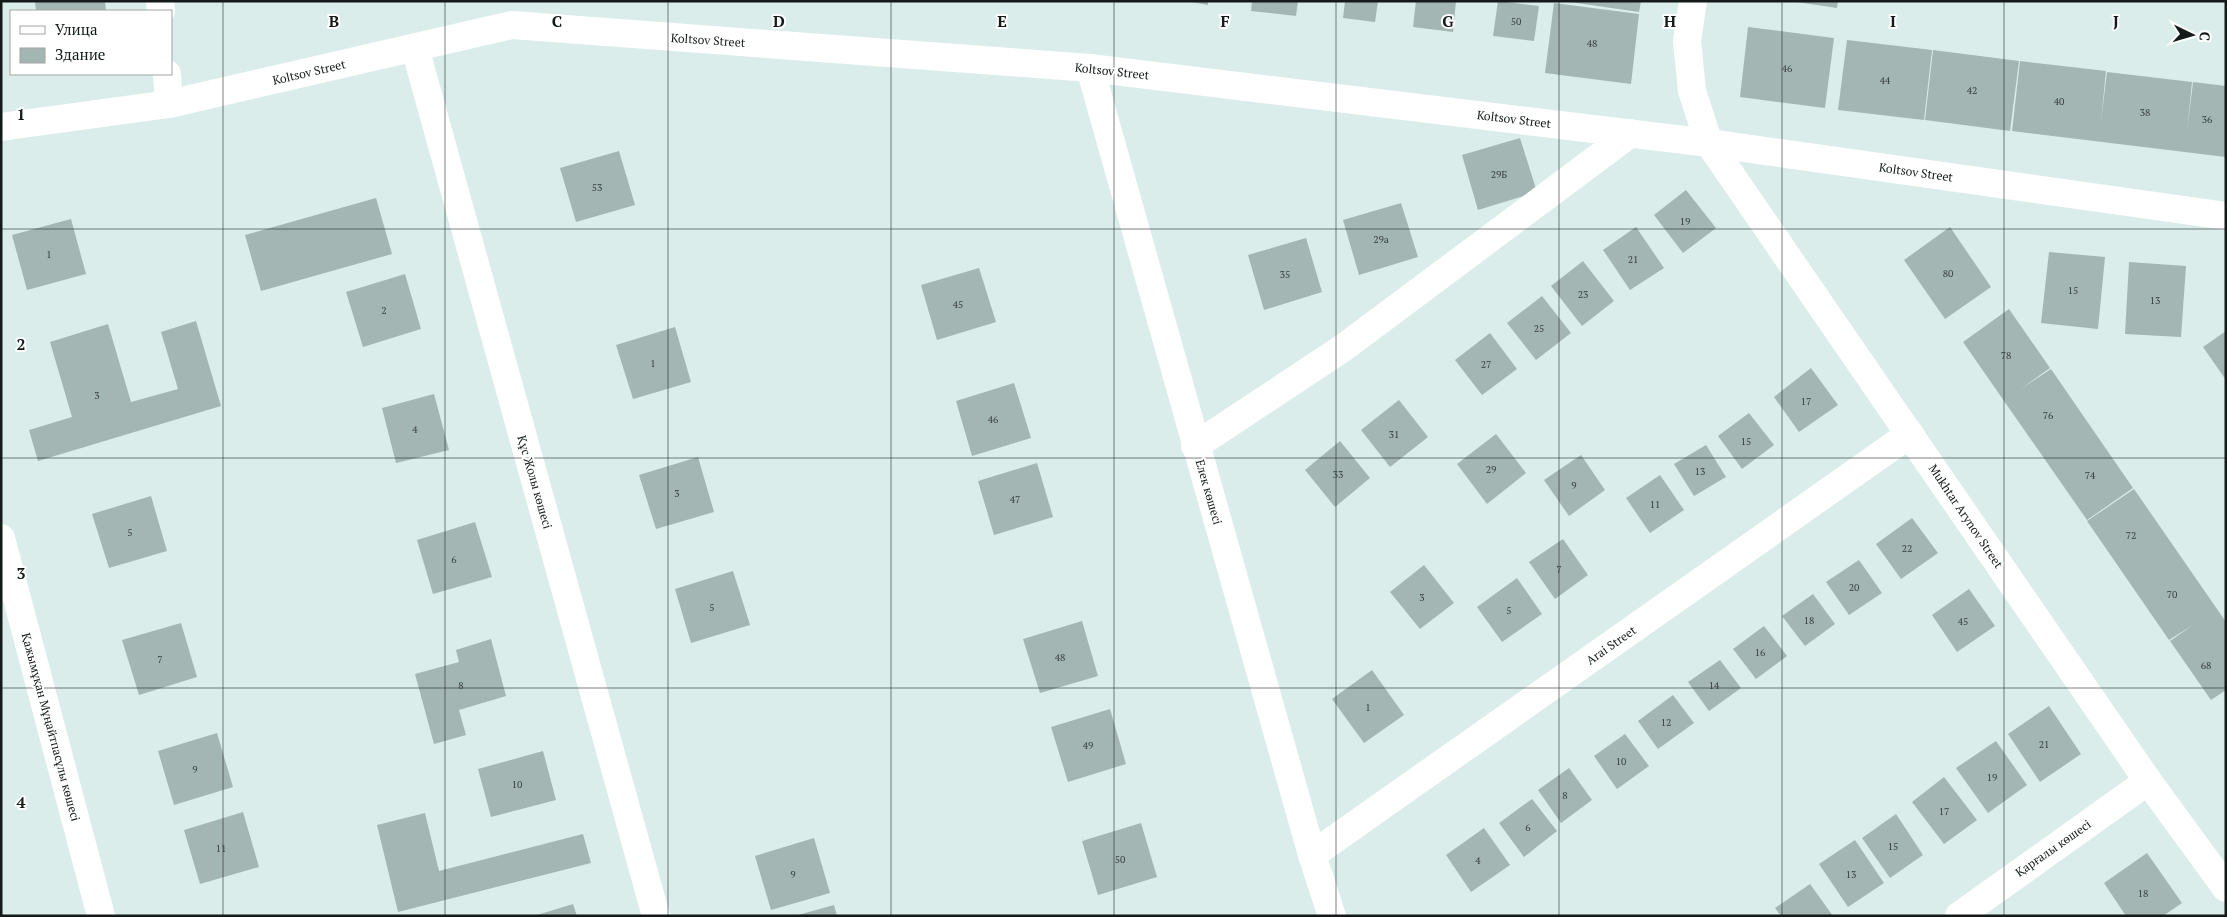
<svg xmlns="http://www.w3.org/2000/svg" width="2227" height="917" viewBox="0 0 2227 917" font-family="'PT Serif',serif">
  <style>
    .building { fill: #a4b6b3 }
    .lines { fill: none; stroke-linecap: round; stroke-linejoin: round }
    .minor { stroke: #fff; stroke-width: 28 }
    .grid { fill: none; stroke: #131a19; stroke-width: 1; stroke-opacity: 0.55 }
    .labels { text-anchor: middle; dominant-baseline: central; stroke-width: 4; stroke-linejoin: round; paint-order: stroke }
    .number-label { font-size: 10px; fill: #374140 }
    .street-label { font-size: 12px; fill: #131a19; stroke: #fff }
    .grid-label { font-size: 16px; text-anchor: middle; font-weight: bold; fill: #131a19; stroke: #fff; stroke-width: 4; stroke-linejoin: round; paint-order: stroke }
  </style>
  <rect width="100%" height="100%" fill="#daedea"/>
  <g class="building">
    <polygon points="35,1 105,1 106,11 36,11"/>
    <polygon points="1186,1 1208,1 1208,5"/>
    <polygon points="1252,1 1298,1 1296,16 1251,11"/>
    <polygon points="1345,1 1378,1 1375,22 1343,18"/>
    <polygon points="1416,1 1456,1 1453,32 1413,27"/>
    <polygon points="1498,1 1539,6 1534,41 1493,36"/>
    <polygon points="1563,1 1641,1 1639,12"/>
    <polygon points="1790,1 1838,1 1837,8"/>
    <polygon points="1554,3 1639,14 1631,84 1545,73"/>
    <polygon points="1748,27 1834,38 1825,108 1740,97"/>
    <polygon points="1847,40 1932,50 1924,120 1838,110"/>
    <polygon points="1933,50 2019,61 2010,131 1925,120"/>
    <polygon points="2020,61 2106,71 2101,121 2107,72 2192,82 2187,132 2193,82 2226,86 2226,157 2012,131"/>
    <polygon points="1520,138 1537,192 1478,210 1462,155"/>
    <polygon points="619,151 635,205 576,222 560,168"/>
    <polygon points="1686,190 1716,228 1683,253 1654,215"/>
    <polygon points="376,198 392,254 261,291 245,235"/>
    <polygon points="1401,203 1418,257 1359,275 1343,220"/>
    <polygon points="71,219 86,274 27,290 12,235"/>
    <polygon points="1636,227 1664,268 1630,290 1603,250"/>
    <polygon points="1950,227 1991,287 1945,319 1904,260"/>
    <polygon points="1306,238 1322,292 1264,310 1248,255"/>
    <polygon points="2049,252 2105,257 2098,329 2041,323"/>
    <polygon points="1583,261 1614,301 1582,326 1551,286"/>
    <polygon points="2129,262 2186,266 2181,337 2125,334"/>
    <polygon points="979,268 996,322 937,340 921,285"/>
    <polygon points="405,274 421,329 363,347 346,292"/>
    <polygon points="1542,296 1571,333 1536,360 1507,323"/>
    <polygon points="2009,309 2050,368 2022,388 2051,369 2133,488 2087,520 1963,342"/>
    <polygon points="196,321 221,406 38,461 29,430 72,417 50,342 108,324 131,402 178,389 161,332"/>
    <polygon points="675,327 691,382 633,399 616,345"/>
    <polygon points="2226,331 2226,380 2203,347"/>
    <polygon points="1490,333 1517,369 1482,395 1455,360"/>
    <polygon points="1811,368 1838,405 1799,432 1774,397"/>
    <polygon points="1014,383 1031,438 972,456 956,401"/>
    <polygon points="434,394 449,450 396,463 382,408"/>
    <polygon points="1399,400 1428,437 1390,467 1361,430"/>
    <polygon points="1749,413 1774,445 1742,469 1718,436"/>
    <polygon points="1496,434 1526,473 1487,504 1457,464"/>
    <polygon points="1340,441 1370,478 1335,507 1305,470"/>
    <polygon points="1706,445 1726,477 1694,496 1674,464"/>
    <polygon points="1581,455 1605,490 1569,516 1544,480"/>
    <polygon points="698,457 714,512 656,529 639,475"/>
    <polygon points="1037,463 1053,517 994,535 978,481"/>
    <polygon points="1660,475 1684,510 1650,533 1626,498"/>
    <polygon points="2134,489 2226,622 2226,690 2211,700 2170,641 2193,625 2169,640 2087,521"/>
    <polygon points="151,496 167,551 109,568 92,514"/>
    <polygon points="1912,518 1938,553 1901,579 1876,544"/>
    <polygon points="475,522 492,577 433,594 417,540"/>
    <polygon points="1563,539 1588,575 1555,599 1529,562"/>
    <polygon points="1859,560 1882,593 1849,615 1826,582"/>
    <polygon points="1424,565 1454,603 1420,629 1390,592"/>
    <polygon points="733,571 750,625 691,643 675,589"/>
    <polygon points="1517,578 1542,614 1502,642 1477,607"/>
    <polygon points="1969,589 1995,626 1957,652 1932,615"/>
    <polygon points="1813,594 1835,624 1805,646 1782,616"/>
    <polygon points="1082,621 1098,676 1040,693 1023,639"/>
    <polygon points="181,623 197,677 139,695 122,640"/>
    <polygon points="1764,626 1787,656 1756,679 1733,649"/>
    <polygon points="491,639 506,696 459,710 466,735 434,744 415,674 459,662 456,650"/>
    <polygon points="1720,660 1741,688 1709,711 1688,682"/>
    <polygon points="1372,670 1404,715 1364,743 1332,699"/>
    <polygon points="1673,695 1694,723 1658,749 1638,721"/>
    <polygon points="2049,706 2081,754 2040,782 2008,734"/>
    <polygon points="1110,709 1126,764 1068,782 1051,727"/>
    <polygon points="217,733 233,787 174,805 158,751"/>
    <polygon points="1625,734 1649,766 1617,789 1594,756"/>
    <polygon points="1996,741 2027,785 1988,813 1956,768"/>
    <polygon points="543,751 556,800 491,817 478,769"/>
    <polygon points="1569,768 1592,800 1561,823 1538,790"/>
    <polygon points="1944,777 1977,820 1944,844 1912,802"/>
    <polygon points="1532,799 1557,831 1524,857 1499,823"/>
    <polygon points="243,812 259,867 200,884 184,830"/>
    <polygon points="425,813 439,871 583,834 591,863 398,912 377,825"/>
    <polygon points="1896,814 1923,855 1890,878 1862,838"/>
    <polygon points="1141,823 1157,877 1098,895 1082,841"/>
    <polygon points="1484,828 1510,865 1471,892 1446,855"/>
    <polygon points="814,838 830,893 771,910 755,856"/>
    <polygon points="1855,840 1884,883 1848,907 1819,864"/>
    <polygon points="2147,853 2182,903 2163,916 2126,916 2104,883"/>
    <polygon points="1810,884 1833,916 1781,916 1775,908"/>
    <polygon points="573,904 577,916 537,916 537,915"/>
    <polygon points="834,905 837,916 799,916 798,915"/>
  </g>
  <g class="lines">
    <g class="minor">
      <polyline points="160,1 161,11"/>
      <polyline points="1693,1 1687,41 1692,91 1709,143 2148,781 2226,888"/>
      <polyline points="415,48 656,916"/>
      <polyline points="1090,68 1312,855 1332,916"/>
      <polyline points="167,74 169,104"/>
      <polyline points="1,127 169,104 512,25 1090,68 1709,143 2226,216"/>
      <polyline points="1195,446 1343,348 1631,133"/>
      <polyline points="1,538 101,916"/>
      <polyline points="1312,855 1910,434"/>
      <polyline points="1959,916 2148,781"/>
    </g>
  </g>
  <path class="grid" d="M 223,1 L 223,916M 445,1 L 445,916M 668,1 L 668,916M 891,1 L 891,916M 1114,1 L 1114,916M 1336,1 L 1336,916M 1559,1 L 1559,916M 1782,1 L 1782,916M 2004,1 L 2004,916M 1,229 L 2226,229M 1,458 L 2226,458M 1,688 L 2226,688"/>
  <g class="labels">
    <g class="number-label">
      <text x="1516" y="21">50</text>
      <text x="1592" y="43">48</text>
      <text x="1787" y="68">46</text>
      <text x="1885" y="80">44</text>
      <text x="1972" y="90">42</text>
      <text x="2059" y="101">40</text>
      <text x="2145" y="112">38</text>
      <text x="2207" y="119">36</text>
      <text x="1499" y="174">29Б</text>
      <text x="597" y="187">53</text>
      <text x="1685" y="221">19</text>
      <text x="1381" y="239">29а</text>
      <text x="49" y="254">1</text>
      <text x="1633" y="259">21</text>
      <text x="1948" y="273">80</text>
      <text x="1285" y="274">35</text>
      <text x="2073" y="290">15</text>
      <text x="1583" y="294">23</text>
      <text x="2155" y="300">13</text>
      <text x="958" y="304">45</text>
      <text x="384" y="310">2</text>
      <text x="1539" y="328">25</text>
      <text x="2006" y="355">78</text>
      <text x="653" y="363">1</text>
      <text x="1486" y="364">27</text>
      <text x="97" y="395">3</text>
      <text x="1806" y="401">17</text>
      <text x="2048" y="415">76</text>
      <text x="993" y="419">46</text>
      <text x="415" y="429">4</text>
      <text x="1394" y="434">31</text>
      <text x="1746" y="441">15</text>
      <text x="1491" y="469">29</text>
      <text x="1700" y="471">13</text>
      <text x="1338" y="474">33</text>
      <text x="2090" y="475">74</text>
      <text x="1574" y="485">9</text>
      <text x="677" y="493">3</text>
      <text x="1015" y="499">47</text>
      <text x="1655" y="504">11</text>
      <text x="130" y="532">5</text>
      <text x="2131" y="535">72</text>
      <text x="1907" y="548">22</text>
      <text x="454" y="559">6</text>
      <text x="1559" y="569">7</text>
      <text x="1854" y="587">20</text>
      <text x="2172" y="594">70</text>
      <text x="1422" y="597">3</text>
      <text x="712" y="607">5</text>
      <text x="1509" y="610">5</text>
      <text x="1809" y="620">18</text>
      <text x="1963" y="621">45</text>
      <text x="1760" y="652">16</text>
      <text x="1060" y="657">48</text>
      <text x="160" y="659">7</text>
      <text x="2206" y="665">68</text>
      <text x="461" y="685">8</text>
      <text x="1714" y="685">14</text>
      <text x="1368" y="707">1</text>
      <text x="1666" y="722">12</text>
      <text x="2044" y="744">21</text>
      <text x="1088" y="745">49</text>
      <text x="1621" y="761">10</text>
      <text x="195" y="769">9</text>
      <text x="1992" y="777">19</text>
      <text x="517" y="784">10</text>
      <text x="1565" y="795">8</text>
      <text x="1944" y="811">17</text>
      <text x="1528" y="827">6</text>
      <text x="1893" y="846">15</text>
      <text x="221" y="848">11</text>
      <text x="1120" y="859">50</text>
      <text x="1478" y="860">4</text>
      <text x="793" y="874">9</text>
      <text x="1851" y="874">13</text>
      <text x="2143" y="893">18</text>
    </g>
    <g class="street-label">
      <text transform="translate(708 40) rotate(4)">Koltsov Street</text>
      <text transform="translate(1112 71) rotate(6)">Koltsov Street</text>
      <text transform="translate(309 72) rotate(-13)">Koltsov Street</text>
      <text transform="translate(1514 119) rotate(7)">Koltsov Street</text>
      <text transform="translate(1916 172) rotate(8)">Koltsov Street</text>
      <text transform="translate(535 482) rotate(74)">Құс Жолы көшесі</text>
      <text transform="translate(1209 492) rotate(74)">Елек көшесі</text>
      <text transform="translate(1966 516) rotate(56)">Mukhtar Arynov Street</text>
      <text transform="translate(1611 645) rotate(-35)">Arai Street</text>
      <text transform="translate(51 727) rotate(75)">Қажымұқан Мұңайтпасұлы көшесі</text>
      <text transform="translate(2053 848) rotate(-35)">Қарғалы көшесі</text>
    </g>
  </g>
  <g class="grid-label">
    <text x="334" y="27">B</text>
    <text x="557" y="27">C</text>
    <text x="779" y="27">D</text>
    <text x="1002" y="27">E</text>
    <text x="1225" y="27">F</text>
    <text x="1448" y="27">G</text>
    <text x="1670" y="27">H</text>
    <text x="1893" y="27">I</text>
    <text x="2116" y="27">J</text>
    <text x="21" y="120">1</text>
    <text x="21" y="350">2</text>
    <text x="21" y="579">3</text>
    <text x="21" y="808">4</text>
  </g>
  <rect width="2227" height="917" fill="none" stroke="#131a19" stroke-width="5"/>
  <rect x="10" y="10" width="162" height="65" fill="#ffffff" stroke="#a1a3a3"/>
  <rect x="20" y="26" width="25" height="8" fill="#ffffff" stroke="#a1a3a3"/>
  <text x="55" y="35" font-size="15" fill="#131a19">Улица</text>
  <rect x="20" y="48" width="25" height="15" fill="#a4b6b3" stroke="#a1a3a3"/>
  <text x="55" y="60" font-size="15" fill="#131a19">Здание</text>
  <g transform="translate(2192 35) rotate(95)" stroke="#ffffff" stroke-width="4" paint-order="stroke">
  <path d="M0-4L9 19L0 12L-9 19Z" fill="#131a19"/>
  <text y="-8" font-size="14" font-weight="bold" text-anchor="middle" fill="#131a19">С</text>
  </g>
</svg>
